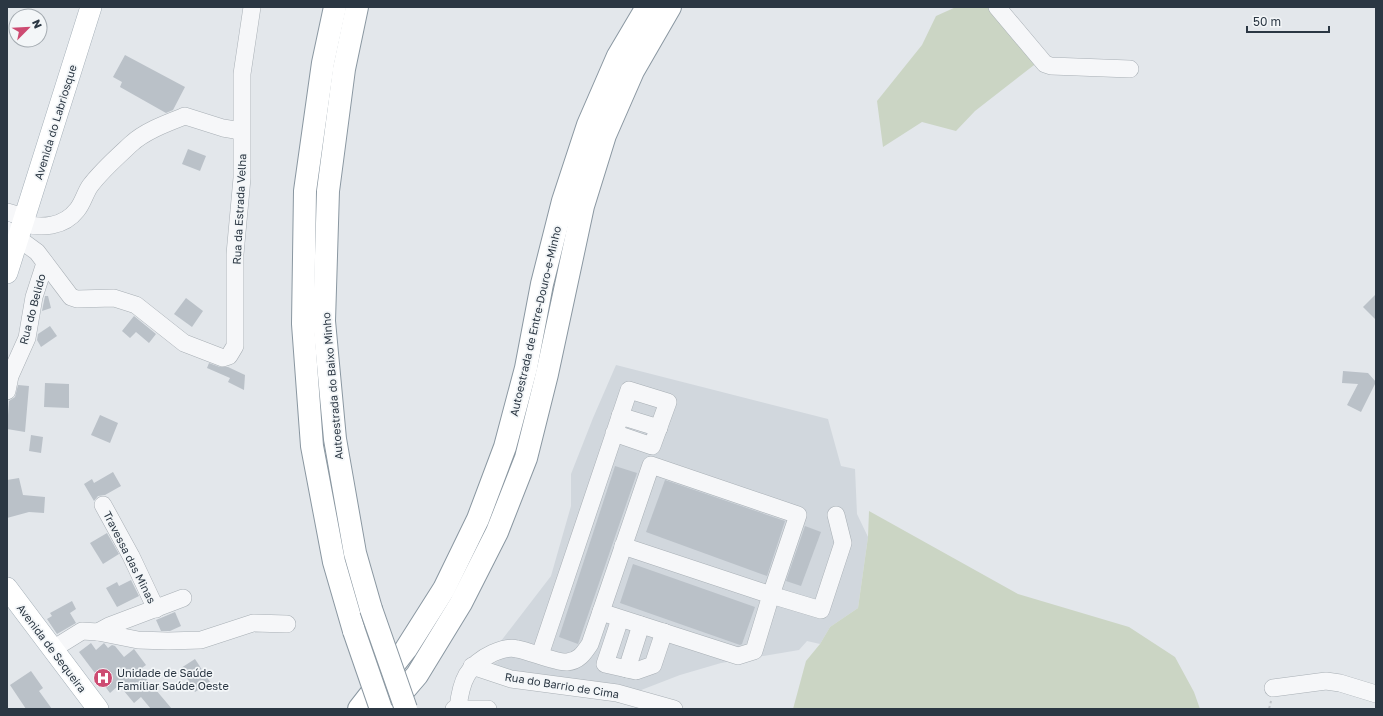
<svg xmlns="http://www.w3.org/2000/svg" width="1383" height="716" viewBox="0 0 1383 716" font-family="'Golos Text',sans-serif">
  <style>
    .built { fill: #d1d7dd }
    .green { fill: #cbd5c4 }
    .building { fill: #bac1c8 }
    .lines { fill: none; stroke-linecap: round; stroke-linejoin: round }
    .minor-casing { stroke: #a8afb5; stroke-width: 18 }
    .major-casing { stroke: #a2adb6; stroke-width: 22 }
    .highway-casing { stroke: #8a97a1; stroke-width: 24 }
    .path { stroke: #c1c5ca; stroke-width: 2; stroke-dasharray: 3 3; stroke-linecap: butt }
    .minor { stroke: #f6f7f9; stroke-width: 17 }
    .major { stroke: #fff; stroke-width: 21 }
    .highway { stroke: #fff; stroke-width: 22 }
    .highway-bridge-casing { stroke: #8a97a1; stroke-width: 24; stroke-linecap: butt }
    .highway-bridge { stroke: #fff; stroke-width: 22 }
    .labels { text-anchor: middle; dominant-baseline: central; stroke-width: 3.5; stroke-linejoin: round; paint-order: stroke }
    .street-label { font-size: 11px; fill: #2b3743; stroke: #f3f6f8 }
    .poi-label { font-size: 11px; fill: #2b3743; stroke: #f3f6f8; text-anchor: start }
  </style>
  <rect width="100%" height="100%" fill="#e3e7eb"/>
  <polygon class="built" points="616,365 828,419 841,466 855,469 857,514 868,537 858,608 830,627 820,644 807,641 799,650 721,663 680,675 636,692 590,681 529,675 493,669 493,664 500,660 501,641 551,576 571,506 571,474 593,418"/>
  <g class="green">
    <polygon points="956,7 994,7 1038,62 975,111 956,131 922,122 883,147 877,101 922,45 936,16"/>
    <polygon points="869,511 1018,594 1129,627 1175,657 1194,692 1200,709 793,709 806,661 820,644 830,627 858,608 868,537"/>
  </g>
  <g class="building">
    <polygon points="125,55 185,87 173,110 166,113 120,87 122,82 113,77"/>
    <polygon points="188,149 206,156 200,171 182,164"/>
    <polygon points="1376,294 1376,320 1363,307"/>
    <polygon points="45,296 48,296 51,308 42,311"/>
    <polygon points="186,298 203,311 192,327 174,314"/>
    <polygon points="134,316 156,334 149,343 136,332 130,338 122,331"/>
    <polygon points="50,326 57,336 41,347 37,340 38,334"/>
    <polygon points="209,363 220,367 228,367 245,375 244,390 228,382 230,378 207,368"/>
    <polygon points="1343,371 1368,373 1376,382 1361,412 1347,405 1358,384 1342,383"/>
    <polygon points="45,383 69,384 69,408 44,407"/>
    <polygon points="18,385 29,386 25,432 7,429 9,401 15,397"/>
    <polygon points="100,415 118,423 110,443 91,435"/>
    <polygon points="31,435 43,437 41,453 29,451"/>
    <polygon points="615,466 637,473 578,644 559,637"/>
    <polygon points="113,472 121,486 105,495 98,496 94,501 84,484 92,479 94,483"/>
    <polygon points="19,478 23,495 45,497 44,513 29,512 7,518 7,480"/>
    <polygon points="665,480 785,521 767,576 646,532"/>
    <polygon points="805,526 821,532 801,586 786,581"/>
    <polygon points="107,533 119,554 103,564 90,543"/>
    <polygon points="633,564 755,607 742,644 740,645 620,603"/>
    <polygon points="131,580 139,596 117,607 106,588 117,582 119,586"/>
    <polygon points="72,601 76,609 70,613 76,623 57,634 47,619 52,616 50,613"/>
    <polygon points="175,612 181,626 170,631 161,631 156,620"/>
    <polygon points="91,643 96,650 104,643 108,648 112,645 115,646 124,657 134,649 146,665 139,670 172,709 151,709 141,697 134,703 119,685 110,693 79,652"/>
    <polygon points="195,659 210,682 195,692 181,668"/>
    <polygon points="31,671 43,688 39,691 52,709 26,709 10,685"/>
  </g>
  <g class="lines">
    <defs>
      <g id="minor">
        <polyline points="997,7 1045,64 1051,66 1130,69"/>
        <polyline points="7,212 24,217"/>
        <path d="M 22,223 C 41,229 64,227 77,210 C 83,203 85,193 90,186 C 101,171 117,157 131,144 C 145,131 167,123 185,116 L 223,128 L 241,131"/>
        <polyline points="7,230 37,252 71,297 77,299 114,298 136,305 184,343 223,358 229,356 235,346 235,254 242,178 242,74 252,7"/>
        <polyline points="7,391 10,376 27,338 34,297 45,263"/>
        <polyline points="620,416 659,428"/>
        <polyline points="103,505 131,556 156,609"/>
        <polyline points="601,612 738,656 754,651 771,595 623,546"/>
        <polyline points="620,619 605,664 636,671 653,665 664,632"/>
        <polyline points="98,632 109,626 183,598"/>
        <polyline points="53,649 82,631 98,632 138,640 168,641 201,640 253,623 287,624"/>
        <polyline points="540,655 629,390 668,402 652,446 614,433"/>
        <polyline points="472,666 511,679 617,693 674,709"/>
        <polyline points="627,669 641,625"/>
        <polyline points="1273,688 1326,681 1340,683 1376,694"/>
        <path d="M 458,708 C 461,681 467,665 493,653 C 500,650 510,647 517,649 C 530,651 556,663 567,662 C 579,661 584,653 590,644 L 651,465 L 798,515 L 771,595 L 821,610 L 843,543 L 836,515"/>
        <polyline points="454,709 488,709"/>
      </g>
      <g id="major">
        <polyline points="7,273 91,7"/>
        <polyline points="7,588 98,709"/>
      </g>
      <g id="highway">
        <polyline points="335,7 323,63 305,191 303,324 312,446 334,562 354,631"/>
        <polyline points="357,7 344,69 328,191 324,321 335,439 355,553 371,609"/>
        <polyline points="359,709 406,649 444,589 478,519 505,447 526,368 542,284 563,201 588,125 618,56 647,7"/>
        <polyline points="388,709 417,675 461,603 497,532 526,458 547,374 583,206 605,135 633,71 670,7"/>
      </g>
    </defs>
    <use href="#minor" class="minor-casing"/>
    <use href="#major" class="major-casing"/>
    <use href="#highway" class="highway-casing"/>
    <polyline class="path" points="1269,709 1271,701"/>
    <use href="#minor" class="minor"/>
    <use href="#major" class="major"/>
    <use href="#highway" class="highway"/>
    <defs>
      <g id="highway-bridge">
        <polyline points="371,609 406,709"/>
        <polyline points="354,631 381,709"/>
      </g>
    </defs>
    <use href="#highway-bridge" class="highway-bridge-casing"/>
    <use href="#highway-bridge" class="highway-bridge"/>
  </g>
  <defs>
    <symbol id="hospital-disc" viewBox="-11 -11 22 22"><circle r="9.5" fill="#cd4b72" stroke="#f3f6f8"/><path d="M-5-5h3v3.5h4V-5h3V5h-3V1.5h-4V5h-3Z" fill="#fff"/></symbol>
  </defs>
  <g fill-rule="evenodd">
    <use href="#hospital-disc" x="92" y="667" width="22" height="22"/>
  </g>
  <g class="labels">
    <g class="street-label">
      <text transform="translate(55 122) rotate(-73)">Avenida do Labriosque</text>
      <text transform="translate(239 209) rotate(-87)">Rua da Estrada Velha</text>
      <text transform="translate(32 309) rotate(-75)">Rua do Belido</text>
      <text transform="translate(535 321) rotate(-77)">Autoestrada de Entre-Douro-e-Minho</text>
      <text transform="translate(332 386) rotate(-95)">Autoestrada do Baixo Minho</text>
      <text transform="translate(130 557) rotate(63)">Travessa das Minas</text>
      <text transform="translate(52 648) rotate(53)">Avenida de Sequeira</text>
      <text transform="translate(562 685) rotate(9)">Rua do Barrio de Cima</text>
    </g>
    <g class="poi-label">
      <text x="117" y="672">Unidade de Saúde<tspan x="117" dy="13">Familiar Saúde Oeste</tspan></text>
    </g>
  </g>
  <rect width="1383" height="716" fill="none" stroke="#2b3743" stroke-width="16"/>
  <g transform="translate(28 28) rotate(66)"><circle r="19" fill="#f3f6f8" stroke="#a3aab0"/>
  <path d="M0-3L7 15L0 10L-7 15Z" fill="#cd4b72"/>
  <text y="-6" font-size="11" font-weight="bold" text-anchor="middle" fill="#2b3743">N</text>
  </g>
  <path d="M1247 26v6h82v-6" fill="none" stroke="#2b3743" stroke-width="2"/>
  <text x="1253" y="26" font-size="12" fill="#2b3743" stroke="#f3f6f8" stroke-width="3" paint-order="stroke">50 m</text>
</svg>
